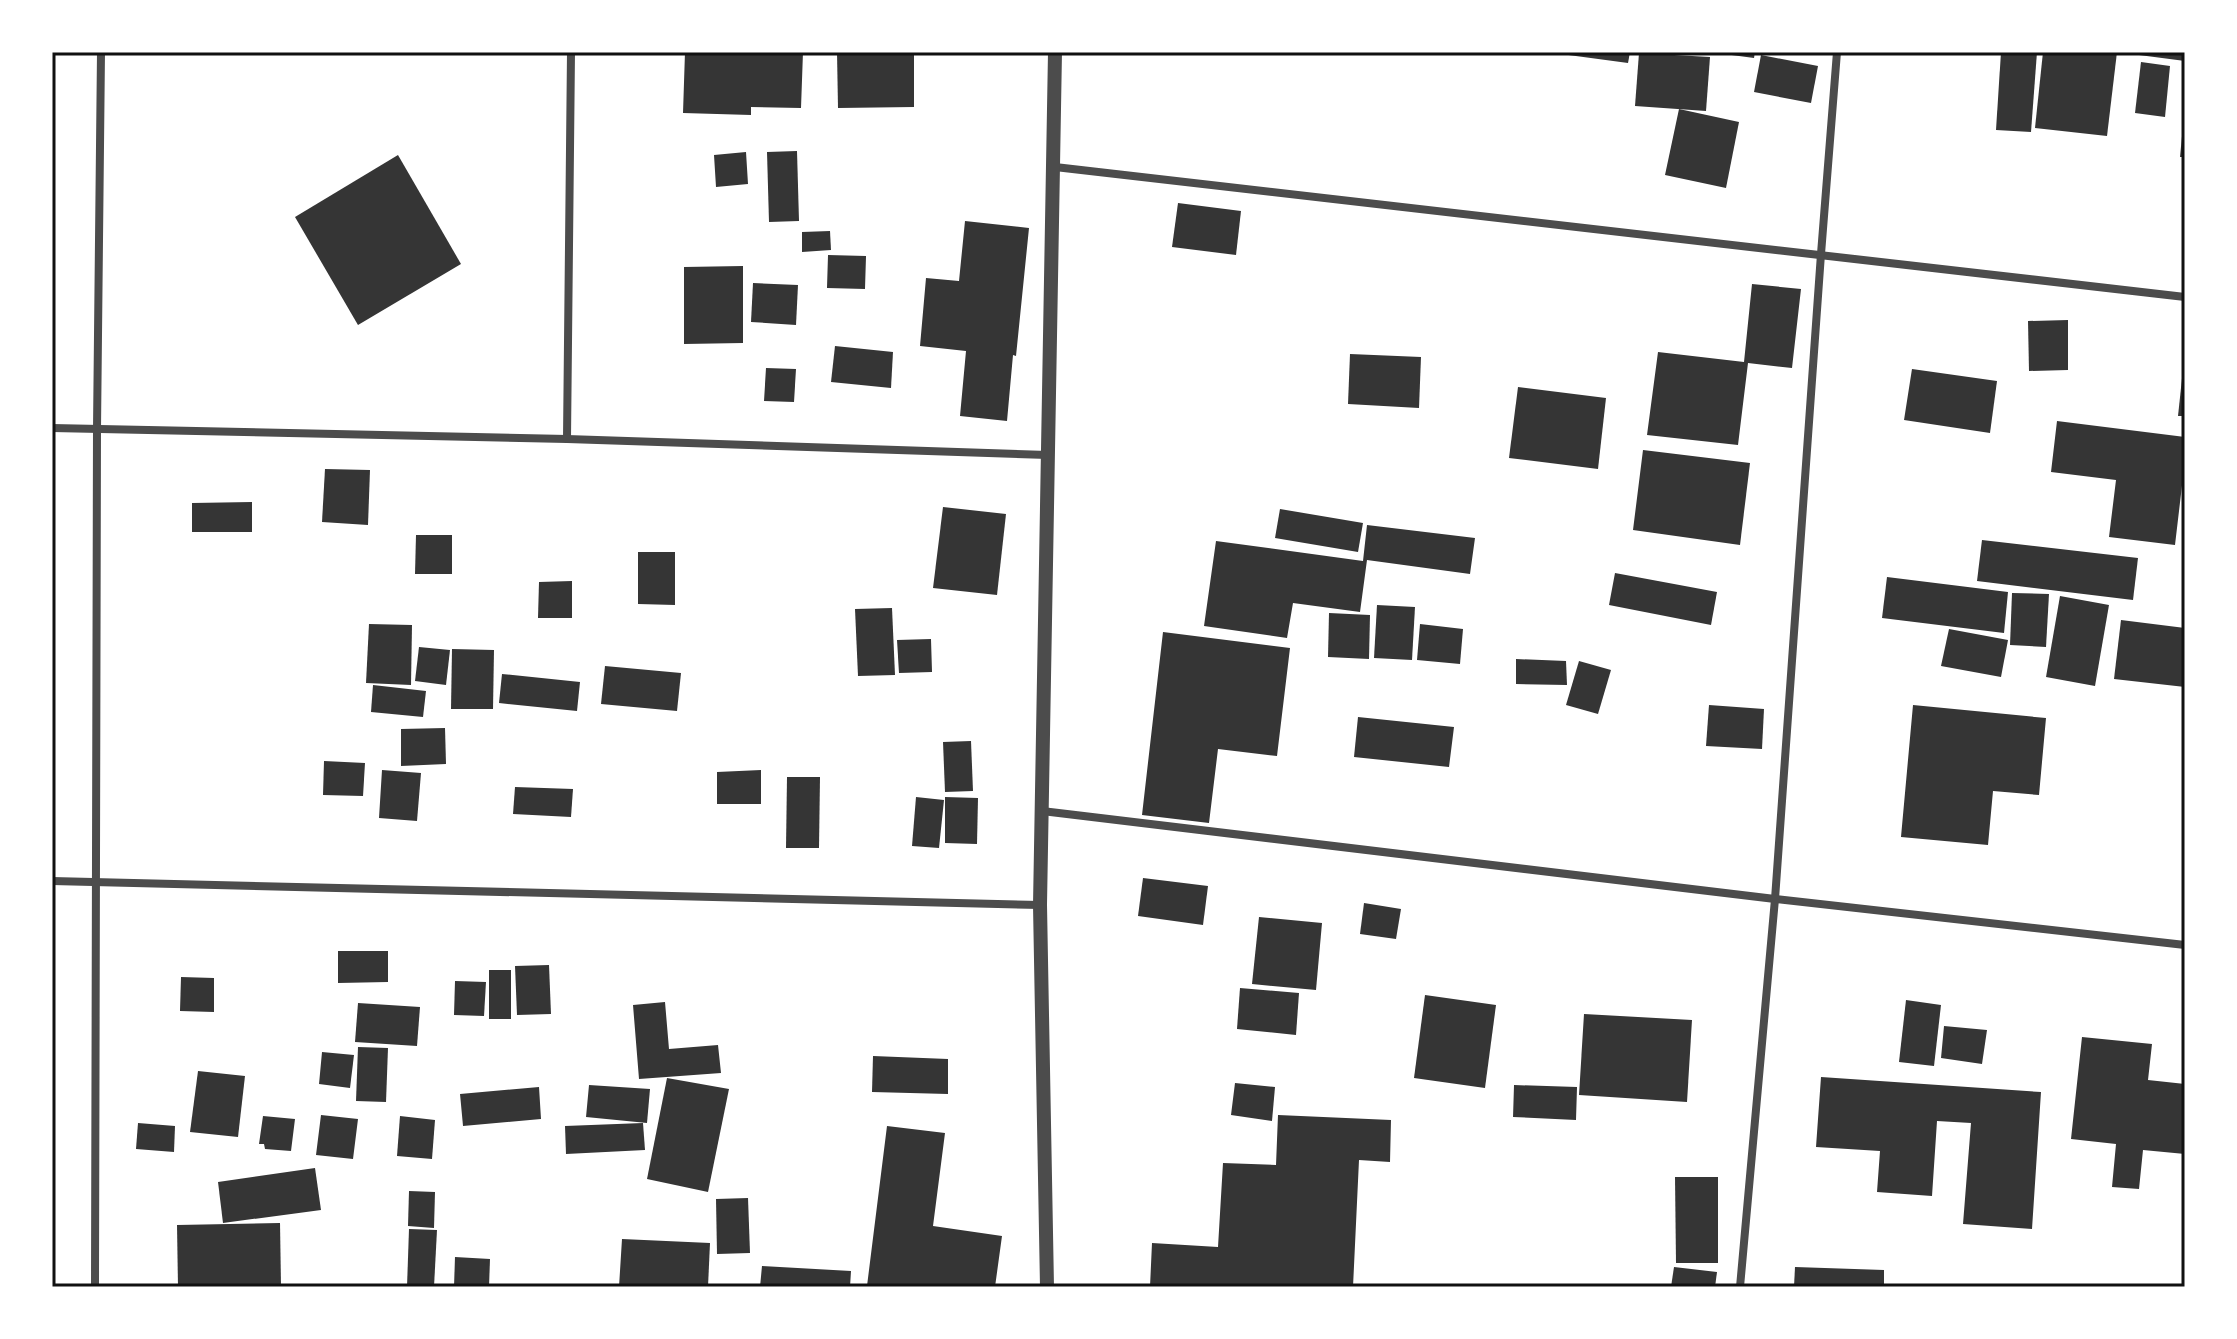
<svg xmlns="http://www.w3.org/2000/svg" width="2237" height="1339" viewBox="0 0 2237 1339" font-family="Rubik,sans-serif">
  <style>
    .building { fill: #353535 }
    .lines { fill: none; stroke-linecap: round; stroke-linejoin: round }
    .minor { stroke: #4c4c4c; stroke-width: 8 }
    .tertiary { stroke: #4c4c4c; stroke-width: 14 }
    .neatline { fill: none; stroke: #111; stroke-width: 3 }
  </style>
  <rect width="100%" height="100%" fill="#fff"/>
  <g class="building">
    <polygon points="685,52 803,52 801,108 751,107 751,115 683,113"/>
    <polygon points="837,52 914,52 914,107 838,108"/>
    <polygon points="1562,52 1630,52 1628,63 1561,54"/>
    <polygon points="1724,52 1755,52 1754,58 1724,54"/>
    <polygon points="2001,52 2037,52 2031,132 1996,130"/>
    <polygon points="2043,52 2117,52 2107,136 2035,128"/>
    <polygon points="2139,52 2185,52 2185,61 2139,55"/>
    <polygon points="1639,53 1710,57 1706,111 1635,106"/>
    <polygon points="1761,55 1818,66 1811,103 1754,92"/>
    <polygon points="2141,62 2170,66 2165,117 2135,113"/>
    <polygon points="1679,109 1739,122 1726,188 1665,175"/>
    <polygon points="2183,126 2185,127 2185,157 2180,157"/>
    <polygon points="797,151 799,221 769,222 767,152"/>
    <polygon points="746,152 748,184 716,187 714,155"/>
    <polygon points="398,155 461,264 358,325 295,217"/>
    <polygon points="1178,203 1241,211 1236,255 1172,247"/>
    <polygon points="965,221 1029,228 1016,356 1013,355 1007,421 960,416 966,351 920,346 926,278 959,281"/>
    <polygon points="830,231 831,250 802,252 802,232"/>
    <polygon points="828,255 866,256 865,289 827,288"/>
    <polygon points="743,266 743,343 684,344 684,267"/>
    <polygon points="753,283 798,285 796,325 751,322"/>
    <polygon points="1752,284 1801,289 1792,368 1748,363 1738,445 1647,435 1658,352 1744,362"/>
    <polygon points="2068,320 2068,370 2029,371 2028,321"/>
    <polygon points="835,346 893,352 891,388 831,382"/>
    <polygon points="1350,354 1421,357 1419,408 1348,404"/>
    <polygon points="766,368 796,369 794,402 764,401"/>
    <polygon points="1912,369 1997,381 1990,433 1904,420"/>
    <polygon points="2183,369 2185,369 2185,416 2178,416"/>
    <polygon points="1518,387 1606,398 1598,469 1509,458"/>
    <polygon points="2057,421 2185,437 2185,460 2175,545 2109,537 2116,480 2051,472"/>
    <polygon points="1643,450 1750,463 1740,545 1633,530"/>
    <polygon points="325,469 370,470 368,525 322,522"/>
    <polygon points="252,502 252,532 192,532 192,503"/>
    <polygon points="943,507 1006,514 997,595 933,588"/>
    <polygon points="1280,509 1363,523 1358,552 1275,538"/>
    <polygon points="1367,525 1475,538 1470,574 1367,560 1360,612 1293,603 1287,638 1204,626 1216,541 1363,561"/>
    <polygon points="416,535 452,535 452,574 415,574"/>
    <polygon points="1982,540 2138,558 2133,600 1977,581"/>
    <polygon points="638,552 675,552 675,605 638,604"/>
    <polygon points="1615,573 1717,592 1711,625 1609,605"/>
    <polygon points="1887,577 2008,592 2004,633 1882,618"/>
    <polygon points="572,581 572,618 538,618 539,582"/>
    <polygon points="2012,593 2049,594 2046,647 2010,645"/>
    <polygon points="2060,596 2109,605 2095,686 2046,677"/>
    <polygon points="1377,605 1415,607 1412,660 1374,658"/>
    <polygon points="892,608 895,675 858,676 855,609"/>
    <polygon points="1329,613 1370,615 1369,659 1328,657"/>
    <polygon points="2121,620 2185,628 2185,687 2114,679"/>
    <polygon points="369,624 412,625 411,685 366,683"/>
    <polygon points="1420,624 1463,629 1460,664 1417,660"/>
    <polygon points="1949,629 2008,640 2001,677 1941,666"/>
    <polygon points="1163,632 1290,648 1277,756 1218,749 1209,823 1142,815"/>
    <polygon points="931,639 932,672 899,673 897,640"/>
    <polygon points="419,647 450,650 446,685 415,681"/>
    <polygon points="452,649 494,650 493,709 451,709"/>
    <polygon points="1516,659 1566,661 1567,685 1516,684"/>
    <polygon points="1579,661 1611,670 1598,714 1566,705"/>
    <polygon points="605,666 681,673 677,711 601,704"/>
    <polygon points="502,674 580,682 577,711 499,703"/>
    <polygon points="373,685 426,691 423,717 371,712"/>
    <polygon points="1709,705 1764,709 1762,749 1706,746"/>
    <polygon points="1913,705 2046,718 2039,795 1993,791 1988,845 1901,837"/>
    <polygon points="1358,717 1454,727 1449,767 1354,757"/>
    <polygon points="445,728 446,764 401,766 401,729"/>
    <polygon points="971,741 973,791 945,792 943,742"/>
    <polygon points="324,761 365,763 363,796 323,795"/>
    <polygon points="382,770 421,773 417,821 379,818"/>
    <polygon points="761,770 761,804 717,804 717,772"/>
    <polygon points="787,777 820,777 819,848 786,848"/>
    <polygon points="515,787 573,789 571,817 513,814"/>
    <polygon points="916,797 944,800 939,848 912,846"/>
    <polygon points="945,797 978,798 977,844 945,843"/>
    <polygon points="1143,878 1208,886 1203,925 1138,916"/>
    <polygon points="1364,903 1401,909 1396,939 1360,934"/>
    <polygon points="1259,917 1322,923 1316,990 1252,984"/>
    <polygon points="338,951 388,951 388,982 338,983"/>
    <polygon points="549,965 551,1014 517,1015 515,966"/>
    <rect x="489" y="970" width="22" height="49"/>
    <polygon points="181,977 214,978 214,1012 180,1011"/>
    <polygon points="455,981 486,982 484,1016 454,1015"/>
    <polygon points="1240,988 1299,993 1296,1035 1237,1029"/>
    <polygon points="1425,995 1496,1005 1485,1088 1414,1078"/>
    <polygon points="1906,1000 1941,1005 1934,1066 1899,1062"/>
    <polygon points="665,1002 669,1049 718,1045 721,1073 639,1079 633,1005"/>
    <polygon points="358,1003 420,1007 417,1046 355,1042"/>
    <polygon points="1584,1014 1692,1020 1687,1102 1579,1095"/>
    <polygon points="1944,1026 1987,1030 1982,1064 1941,1058"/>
    <polygon points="2082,1037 2152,1044 2148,1080 2185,1084 2185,1154 2143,1150 2139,1189 2112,1187 2116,1144 2071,1139"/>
    <polygon points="358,1047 388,1048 386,1102 356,1101"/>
    <polygon points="322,1052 354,1055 350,1088 319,1084"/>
    <polygon points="873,1056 948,1059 948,1094 872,1092"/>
    <polygon points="198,1071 245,1076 238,1137 190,1132"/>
    <polygon points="1821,1077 2041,1092 2032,1229 1963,1224 1971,1123 1937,1121 1932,1196 1877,1192 1880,1151 1816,1147"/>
    <polygon points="667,1078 729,1089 708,1192 647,1179"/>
    <polygon points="1235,1083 1275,1087 1272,1121 1231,1115"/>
    <polygon points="589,1085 650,1089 647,1123 586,1117"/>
    <polygon points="1514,1085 1577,1087 1576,1120 1513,1117"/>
    <polygon points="539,1087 541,1119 463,1126 460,1094"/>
    <polygon points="321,1115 358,1119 353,1159 316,1155"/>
    <polygon points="1278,1115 1391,1120 1390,1162 1359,1160 1353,1287 1150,1287 1152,1243 1218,1247 1223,1163 1276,1165"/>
    <polygon points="263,1116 295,1119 291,1151 265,1149 264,1144 259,1144"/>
    <polygon points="400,1116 435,1120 432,1159 397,1156"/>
    <polygon points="138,1123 175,1126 174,1152 136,1149"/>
    <polygon points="643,1123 645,1150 566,1154 565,1126"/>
    <polygon points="887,1126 945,1133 933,1226 1002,1236 995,1287 867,1286"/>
    <polygon points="315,1168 321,1210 223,1223 218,1182"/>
    <polygon points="1675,1177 1718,1177 1718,1263 1676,1263"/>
    <polygon points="409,1191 435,1192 434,1228 408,1226"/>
    <polygon points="748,1198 750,1253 717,1254 716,1199"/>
    <polygon points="280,1223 281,1287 178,1287 177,1225"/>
    <polygon points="409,1229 437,1230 434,1287 407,1287"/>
    <polygon points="622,1239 710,1243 708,1287 619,1287"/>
    <polygon points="455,1257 490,1259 489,1287 454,1287"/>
    <polygon points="762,1266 851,1271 850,1287 760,1287"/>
    <polygon points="1674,1267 1717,1272 1715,1287 1671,1287"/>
    <polygon points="1795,1267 1884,1270 1884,1287 1794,1287"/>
  </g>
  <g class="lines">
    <g class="minor">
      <polyline points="1055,167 2185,297"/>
      <polyline points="52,428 567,439 1048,455"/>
      <polyline points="567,439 571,52"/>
      <polyline points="1042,811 1775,899 2185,945"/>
      <polyline points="52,881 1040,905"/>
      <polyline points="95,1287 97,429 101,52"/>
      <polyline points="1740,1287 1775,899 1821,254 1837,52"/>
    </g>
    <polyline class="tertiary" points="1047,1287 1040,905 1055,52"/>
  </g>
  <rect width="2237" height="1339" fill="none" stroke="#ffffff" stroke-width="108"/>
  <rect x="54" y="54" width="2129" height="1231" class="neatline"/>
</svg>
